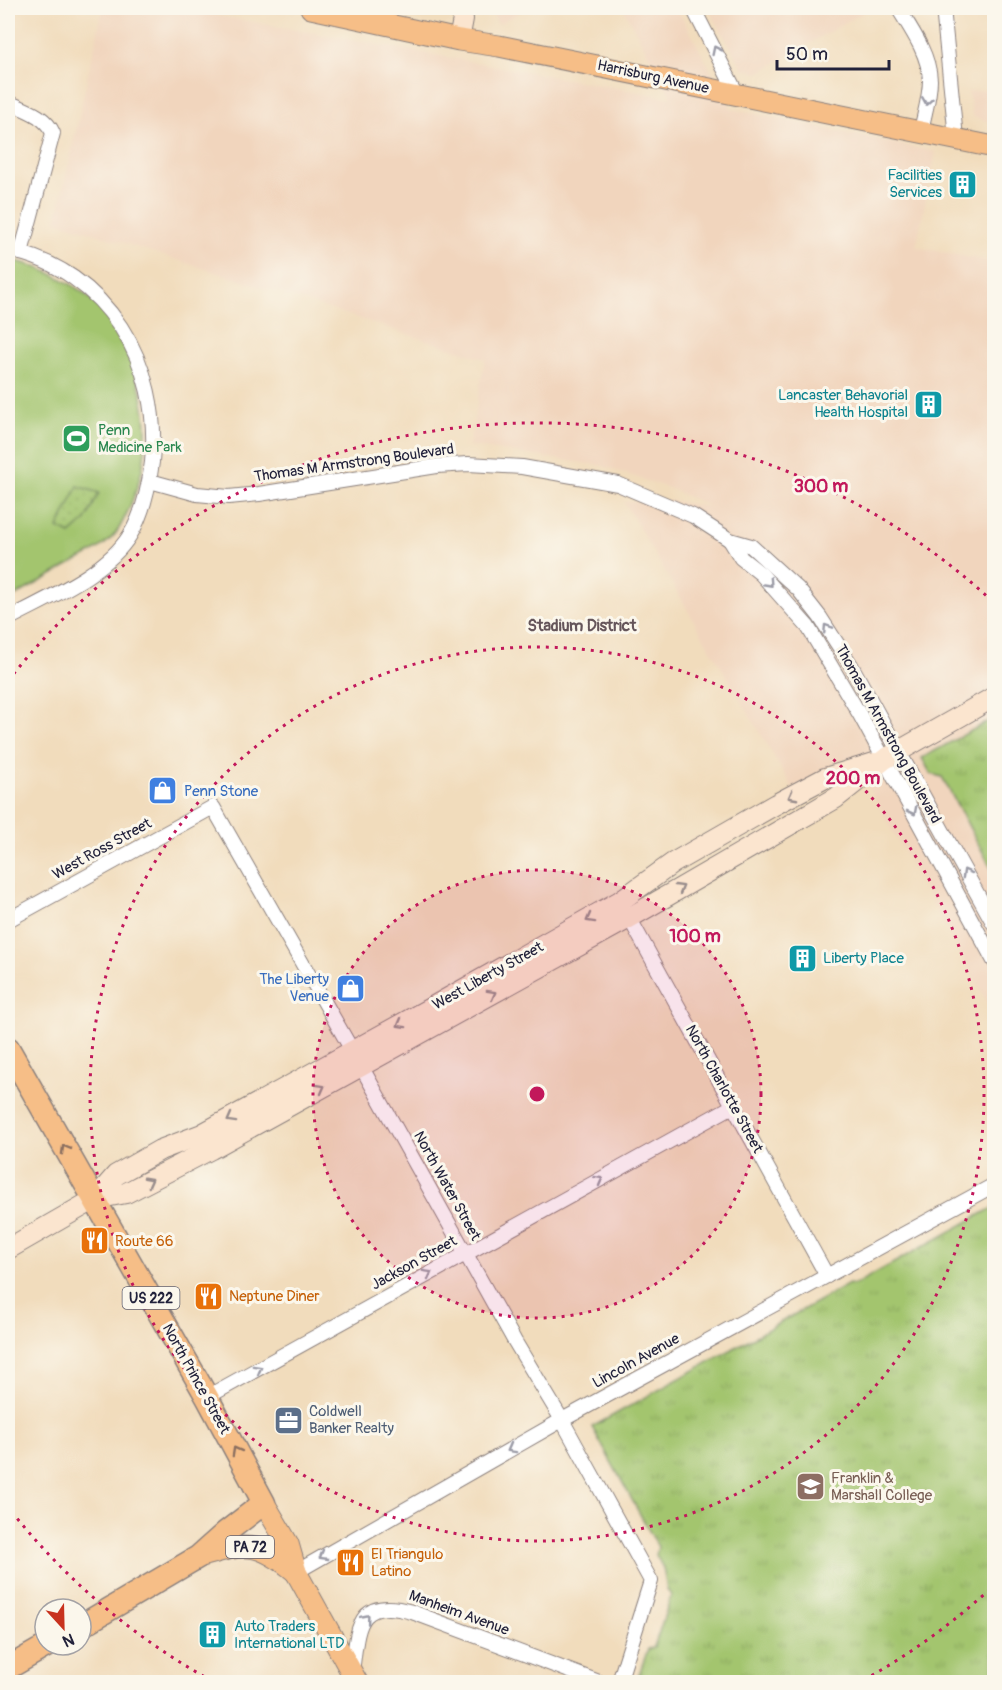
<svg xmlns="http://www.w3.org/2000/svg" width="1002" height="1690" viewBox="0 0 1002 1690" font-family="Pangolin,sans-serif">
  <style>
    .built { fill: #f1d5bd }
    .grass { fill: #a3c56e; stroke: #627454; stroke-width: 1.5 }
    .park { fill: url(#park-tufts); stroke: #627454; stroke-width: 1.5 }
    .garden { fill: url(#garden-dots); stroke: #627454; stroke-width: 1.5 }
    .lines { fill: none; stroke-linecap: round; stroke-linejoin: round }
    .minor-casing { stroke: #8a7f7c; stroke-width: 16 }
    .secondary-casing { stroke: #8a7f7c; stroke-width: 22 }
    .primary-casing { stroke: #8a7f7c; stroke-width: 23 }
    .trunk-casing { stroke: #8a7f7c; stroke-width: 25 }
    .minor { stroke: #fff; stroke-width: 14 }
    .secondary { stroke: #fbe5cf; stroke-width: 20 }
    .primary { stroke: #f6be87; stroke-width: 21 }
    .trunk { stroke: #f6be87; stroke-width: 22 }
    .oneway { stroke: #9c9ca7 }
    .oneway2 { stroke: #998d8c }
    .oneway3 { stroke: #8c7061 }
    .ring { fill: none; stroke: #c2185b; stroke-width: 3; stroke-dasharray: 3 6 }
    .labels { text-anchor: middle; dominant-baseline: central; stroke-width: 6; stroke-linejoin: round; paint-order: stroke }
    .shield { fill: #fbf7ec; stroke: #636270; stroke-width: 1.5 }
    .shield-label { font-size: 14px; font-weight: bold; fill: #22223b }
    .street-label { font-size: 15px; fill: #22223b; stroke: #fbf7ec }
    .culture-label { font-size: 15px; fill: #0d838f; stroke: #fbf7ec; text-anchor: end }
    .leisure-label { font-size: 15px; fill: #27864d; stroke: #fbf7ec; text-anchor: start }
    .shop-label { font-size: 15px; fill: #366cbe; stroke: #fbf7ec; text-anchor: start }
    .food-label { font-size: 15px; fill: #c56008; stroke: #fbf7ec; text-anchor: start }
    .service-label { font-size: 15px; fill: #4e5e75; stroke: #fbf7ec; text-anchor: start }
    .education-label { font-size: 15px; fill: #785e54; stroke: #fbf7ec; text-anchor: start }
    .neighbourhood-label { font-size: 16px; font-weight: bold; fill: #65555a; stroke: #fbf7ec }
    .centre { fill: #c2185b; stroke: #fbf7ec; stroke-width: 3 }
    .ring-label { font-size: 18px; text-anchor: middle; font-weight: bold; fill: #c2185b; stroke: #fbf7ec; stroke-width: 6; stroke-linejoin: round; paint-order: stroke }
  </style>
  <defs>
    <pattern id="park-tufts" width="24" height="20" patternUnits="userSpaceOnUse" patternTransform="scale(1.5)"><rect width="24" height="20" fill="#a3c56e"/><path d="M3 7l-1-3M5 7V3M7 7l1-3M15 17l-1-3M17 17v-4M19 17l1-3" fill="none" stroke="#8ca960"/></pattern>
    <pattern id="garden-dots" width="8" height="8" patternUnits="userSpaceOnUse" patternTransform="scale(1.5)"><rect width="8" height="8" fill="#a3c56e"/><path d="M2 2h.1M6 6h.1" fill="none" stroke="#8ca960" stroke-width="1.8" stroke-linecap="round"/></pattern>
  </defs>
  <rect width="100%" height="100%" fill="#fbf7ec"/>
  <filter id="ink" filterUnits="userSpaceOnUse"><feTurbulence type="fractalNoise" baseFrequency=".0167" numOctaves="2"/><feDisplacementMap in="SourceGraphic" scale="12" xChannelSelector="R" yChannelSelector="G"/><feConvolveMatrix kernelMatrix="1 2 1 2 8 2 1 2 1" color-interpolation-filters="sRGB"/></filter>
  <filter id="wash" filterUnits="userSpaceOnUse"><feTurbulence type="fractalNoise" baseFrequency=".008" numOctaves="4" result="noise"/><feDisplacementMap in="SourceGraphic" scale="24" xChannelSelector="R" yChannelSelector="G"/><feGaussianBlur stdDeviation="1.35" result="paint"/><feColorMatrix in="noise" values="0 0 0 0 0 0 0 0 0 0 0 0 0 0 0 0 0 1.4 0 .05"/><feComposite in="paint" operator="in"/></filter>
  <g filter="url(#wash)">
    <rect width="100%" height="100%" fill="#f1dcbc"/>
    <g class="built">
      <polygon points="103,8 175,8 672,98 623,8 677,8 732,109 936,152 916,247 994,262 994,1015 852,758 793,789 624,502 672,501 711,507 669,488 603,466 469,446 485,359 56,221"/>
      <polygon points="489,8 528,8 498,24"/>
      <polygon points="708,8 871,8 758,73 743,69"/>
      <polygon points="994,89 994,123 973,117 968,92"/>
    </g>
    <path class="grass" d="M 8,259 C 44,267 81,285 106,314 C 115,325 122,341 128,354 C 150,405 153,452 131,504 C 127,513 122,525 116,533 C 104,548 84,557 67,566 C 47,578 27,589 8,600 Z"/>
    <g class="park">
      <polygon points="994,718 994,873 942,777 931,774 922,758"/>
      <polygon points="994,1207 994,1682 645,1682 637,1680 648,1649 654,1647 671,1596 667,1589 663,1568 656,1555 658,1547 592,1427 849,1284 854,1285"/>
    </g>
    <polygon class="garden" points="78,486 99,493 86,520 70,534 58,528"/>
  </g>
  <g filter="url(#ink)">
    <g class="lines">
      <defs>
        <g id="minor">
          <polyline points="693,8 737,94"/>
          <path d="M 898,8 C 911,29 929,54 930,80 C 930,97 924,115 921,131"/>
          <polyline points="943,8 956,138"/>
          <path d="M 8,102 C 25,110 45,115 53,133 L 21,253"/>
          <path d="M 8,250 C 107,270 162,365 152,462 C 149,486 143,514 130,535 C 106,574 47,598 8,619"/>
          <polyline points="150,481 197,494 229,497 259,494 437,466 468,464 522,467 618,484 693,516 730,540 751,546 798,589 820,617 851,665 994,924"/>
          <polyline points="730,540 741,558 761,574 808,627 860,715 994,961"/>
          <polyline points="625,910 827,1276"/>
          <polyline points="8,920 213,807 361,1066 514,1340 562,1420 651,1581 619,1682"/>
          <polyline points="207,1397 733,1106"/>
          <polyline points="296,1572 562,1420 994,1185"/>
          <path d="M 352,1672 C 358,1628 356,1596 412,1612 L 599,1682"/>
        </g>
        <g id="secondary">
          <polyline points="459,40 463,19 461,8"/>
          <polyline points="95,1199 116,1175 160,1150 202,1134 436,1005 620,901 673,863 776,804 825,778 874,763"/>
          <polyline points="8,1249 95,1199 126,1193 211,1149 629,918 836,798 885,759 994,697"/>
        </g>
        <g id="primary">
          <polyline points="311,8 459,40 499,46 994,147"/>
          <polyline points="264,1503 288,1544 296,1572 357,1682"/>
          <path d="M 198,1557 C 245,1544 255,1539 296,1572"/>
        </g>
        <g id="trunk">
          <polyline points="8,1048 207,1397 264,1503 225,1533 198,1557 81,1626"/>
          <polyline points="8,1668 48,1645"/>
        </g>
      </defs>
      <use href="#minor" class="minor-casing"/>
      <use href="#secondary" class="secondary-casing"/>
      <use href="#primary" class="primary-casing"/>
      <use href="#trunk" class="trunk-casing"/>
      <use href="#minor" class="minor"/>
      <use href="#secondary" class="secondary"/>
      <use href="#primary" class="primary"/>
      <use href="#trunk" class="trunk"/>
    </g>
    <defs><path id="oneway-chevron" d="M-2-3.5L2.5 0L-2 3.5" fill="none" stroke-width="1.6" stroke-linecap="round" stroke-linejoin="round" transform="scale(1.5)"/></defs>
    <g class="oneway">
      <use href="#oneway-chevron" transform="translate(716 50) rotate(-116)"/>
      <use href="#oneway-chevron" transform="translate(927 101) rotate(99)"/>
      <use href="#oneway-chevron" transform="translate(769 583) rotate(47)"/>
      <use href="#oneway-chevron" transform="translate(827 628) rotate(-123)"/>
      <use href="#oneway-chevron" transform="translate(913 811) rotate(62)"/>
      <use href="#oneway-chevron" transform="translate(966 873) rotate(-119)"/>
      <use href="#oneway-chevron" transform="translate(599 1180) rotate(-29)"/>
      <use href="#oneway-chevron" transform="translate(428 1274) rotate(-29)"/>
      <use href="#oneway-chevron" transform="translate(258 1369) rotate(-29)"/>
      <use href="#oneway-chevron" transform="translate(511 1449) rotate(151)"/>
      <use href="#oneway-chevron" transform="translate(323 1556) rotate(150)"/>
      <use href="#oneway-chevron" transform="translate(366 1618) rotate(-50)"/>
    </g>
    <g class="oneway2">
      <use href="#oneway-chevron" transform="translate(792 796) rotate(152)"/>
      <use href="#oneway-chevron" transform="translate(680 888) rotate(-30)"/>
      <use href="#oneway-chevron" transform="translate(590 919) rotate(151)"/>
      <use href="#oneway-chevron" transform="translate(492 994) rotate(-29)"/>
      <use href="#oneway-chevron" transform="translate(401 1024) rotate(151)"/>
      <use href="#oneway-chevron" transform="translate(321 1088) rotate(-29)"/>
      <use href="#oneway-chevron" transform="translate(231 1119) rotate(151)"/>
      <use href="#oneway-chevron" transform="translate(149 1181) rotate(-28)"/>
    </g>
    <g class="oneway3">
      <use href="#oneway-chevron" transform="translate(65 1149) rotate(-120)"/>
      <use href="#oneway-chevron" transform="translate(236 1451) rotate(-119)"/>
    </g>
  </g>
  <circle cx="537" cy="1094" r="224" fill="#c2185b" fill-opacity=".12"/>
  <g class="ring">
    <circle cx="537" cy="1094" r="224"/>
    <circle cx="537" cy="1094" r="447"/>
    <path d="M990 1589A671 671 0 0 1 862 1681M212 1681A671 671 0 0 1 8 1507M8 681A671 671 0 0 1 990 599"/>
  </g>
  <defs>
    <symbol id="building-square" viewBox="-11 -11 22 22"><rect x="-9" y="-9" width="18" height="18" rx="4" fill="#0f9aa8" stroke="#fbf7ec"/><path d="M-4-6H4V6H1V3H-1V6H-4ZM-2.5-4.3h1.7v1.8h-1.7ZM.8-4.3h1.7v1.8H.8ZM-2.5-1h1.7V.8h-1.7ZM.8-1h1.7V.8H.8Z" fill="#fff"/></symbol>
    <symbol id="stadium-square" viewBox="-11 -11 22 22"><rect x="-9" y="-9" width="18" height="18" rx="4" fill="#2e9e5b" stroke="#fbf7ec"/><path d="M0-5a6.5 5 0 1 0 0 10a6.5 5 0 1 0 0-10ZM-3.5-1.8h7v3.6h-7Z" fill="#fff"/></symbol>
    <symbol id="shop-square" viewBox="-11 -11 22 22"><rect x="-9" y="-9" width="18" height="18" rx="4" fill="#3f7fe0" stroke="#fbf7ec"/><path d="M-5-2.5h2.3a2.7 3.5 0 0 1 5.4 0H5L5.5 6h-11ZM-1.5-2.5h3a1.5 2.3 0 0 0-3 0Z" fill="#fff"/></symbol>
    <symbol id="restaurant-square" viewBox="-11 -11 22 22"><rect x="-9" y="-9" width="18" height="18" rx="4" fill="#e8710a" stroke="#fbf7ec"/><path d="M-5-6h1v4h1v-4h1v4h1v-4h1v5L-1.5 .5V6h-2V.5L-5-1ZM5-6V6H3V1.5H1.5Q1.5-4 5-6Z" fill="#fff"/></symbol>
    <symbol id="office-square" viewBox="-11 -11 22 22"><rect x="-9" y="-9" width="18" height="18" rx="4" fill="#5c6f8a" stroke="#fbf7ec"/><path d="M-6-3h4V-5.5h4V-3h4V5H-6ZM-1-4.5V-3h2v-1.5ZM-6 0V1H6V0Z" fill="#fff"/></symbol>
    <symbol id="university-square" viewBox="-11 -11 22 22"><rect x="-9" y="-9" width="18" height="18" rx="4" fill="#8d6e63" stroke="#fbf7ec"/><path d="M0-5L7-2L0 1L-7-2ZM-4 1L0 2.5L4 1V4Q0 6-4 4Z" fill="#fff"/></symbol>
  </defs>
  <g fill-rule="evenodd">
    <use href="#building-square" x="946" y="168" width="33" height="33"/>
    <use href="#building-square" x="912" y="388" width="33" height="33"/>
    <use href="#stadium-square" x="60" y="422" width="33" height="33"/>
    <use href="#shop-square" x="146" y="774" width="33" height="33"/>
    <use href="#building-square" x="786" y="942" width="33" height="33"/>
    <use href="#shop-square" x="334" y="972" width="33" height="33"/>
    <use href="#restaurant-square" x="78" y="1224" width="33" height="33"/>
    <use href="#restaurant-square" x="192" y="1280" width="33" height="33"/>
    <use href="#office-square" x="272" y="1404" width="33" height="33"/>
    <use href="#university-square" x="794" y="1470" width="33" height="33"/>
    <use href="#restaurant-square" x="334" y="1546" width="33" height="33"/>
    <use href="#building-square" x="196" y="1618" width="33" height="33"/>
  </g>
  <g class="labels">
    <g class="shield">
      <rect x="122.5" y="1287" width="57" height="22" rx="4.5"/>
      <rect x="226" y="1536" width="48" height="22" rx="4.5"/>
    </g>
    <g class="shield-label">
      <text x="151" y="1298">US 222</text>
      <text x="250" y="1547">PA 72</text>
    </g>
    <g class="street-label">
      <text transform="translate(653 77) rotate(12)">Harrisburg Avenue</text>
      <text transform="translate(354 463) rotate(-8)">Thomas M Armstrong Boulevard</text>
      <text transform="translate(888 734) rotate(61)">Thomas M Armstrong Boulevard</text>
      <text transform="translate(102 849) rotate(-29)">West Ross Street</text>
      <text transform="translate(488 976) rotate(-29)">West Liberty Street</text>
      <text transform="translate(724 1089) rotate(61)">North Charlotte Street</text>
      <text transform="translate(447 1186) rotate(61)">North Water Street</text>
      <text transform="translate(414 1263) rotate(-29)">Jackson Street</text>
      <text transform="translate(636 1361) rotate(-29)">Lincoln Avenue</text>
      <text transform="translate(196 1379) rotate(61)">North Prince Street</text>
      <text transform="translate(459 1613) rotate(20)">Manheim Avenue</text>
    </g>
    <g class="culture-label">
      <text x="942" y="175">Facilities<tspan x="942" dy="17">Services</tspan></text>
      <text x="908" y="395">Lancaster Behavorial<tspan x="908" dy="17">Health Hospital</tspan></text>
      <text x="823" y="958" text-anchor="start">Liberty Place</text>
      <text x="234" y="1626" text-anchor="start">Auto Traders<tspan x="234" dy="17">International LTD</tspan></text>
    </g>
    <g class="leisure-label">
      <text x="98" y="430">Penn<tspan x="98" dy="17">Medicine Park</tspan></text>
    </g>
    <g class="shop-label">
      <text x="184" y="791">Penn Stone</text>
      <text x="329" y="979" text-anchor="end">The Liberty<tspan x="329" dy="17">Venue</tspan></text>
    </g>
    <g class="food-label">
      <text x="115" y="1241">Route 66</text>
      <text x="229" y="1296">Neptune Diner</text>
      <text x="371" y="1554">El Triangulo<tspan x="371" dy="17">Latino</tspan></text>
    </g>
    <g class="service-label">
      <text x="309" y="1411">Coldwell<tspan x="309" dy="17">Banker Realty</tspan></text>
    </g>
    <g class="education-label">
      <text x="831" y="1478">Franklin &amp;<tspan x="831" dy="17">Marshall College</tspan></text>
    </g>
    <g class="neighbourhood-label">
      <text x="582" y="626">Stadium District</text>
    </g>
  </g>
  <circle cx="537" cy="1094" r="9" class="centre"/>
  <g class="ring-label">
    <text x="821" y="492">300 m</text>
    <text x="853" y="784">200 m</text>
    <text x="695" y="942">100 m</text>
  </g>
  <rect width="1002" height="1690" fill="none" stroke="#fbf7ec" stroke-width="30"/>
  <g transform="translate(63 1627) rotate(158)"><circle r="28" fill="#fbf7ec" stroke="#a4a2a5" stroke-width="1.5"/>
  <path d="M0-4.5L10 22L0 15L-10 22Z" fill="#c8321e"/>
  <text y="-9" font-size="16" font-weight="bold" text-anchor="middle" fill="#22223b">N</text>
  </g>
  <path d="M777 60v9h112v-9" fill="none" stroke="#22223b" stroke-width="3"/>
  <text x="786" y="60" font-size="18" fill="#22223b" stroke="#fbf7ec" stroke-width="4.5" paint-order="stroke">50 m</text>
</svg>
